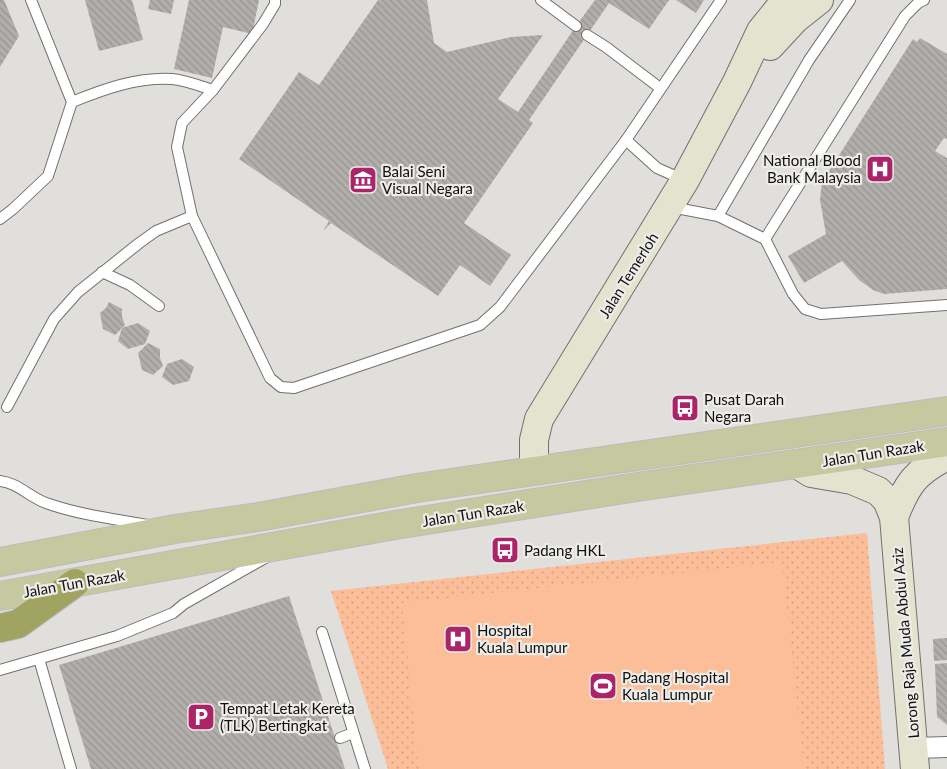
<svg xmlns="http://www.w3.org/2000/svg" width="947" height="769" viewBox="0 0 947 769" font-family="Lato,sans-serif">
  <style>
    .grass { fill: url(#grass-dots) }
    .garden { fill: #fcbe98 }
    .building { fill: url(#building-back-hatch) }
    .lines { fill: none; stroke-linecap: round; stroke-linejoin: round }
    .lane-casing { stroke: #73716e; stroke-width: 12 }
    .street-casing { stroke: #73716e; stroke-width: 22 }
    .secondary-casing { stroke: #73716e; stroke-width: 30 }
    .primary-casing { stroke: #bcbcbc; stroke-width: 30 }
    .highway-casing { stroke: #bcbcbc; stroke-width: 30 }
    .lane { stroke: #fff; stroke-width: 10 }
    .street { stroke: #fff; stroke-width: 20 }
    .secondary { stroke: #e2e4cf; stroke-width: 28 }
    .primary { stroke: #c6c8a0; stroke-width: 28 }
    .highway { stroke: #a0a460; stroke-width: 28 }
    .labels { text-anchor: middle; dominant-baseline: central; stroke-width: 4.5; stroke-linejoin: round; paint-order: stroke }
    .poi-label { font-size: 15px; fill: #10100f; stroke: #edece8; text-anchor: start }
    .street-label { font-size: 15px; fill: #10100f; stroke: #edece8 }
  </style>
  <defs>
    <pattern id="grass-dots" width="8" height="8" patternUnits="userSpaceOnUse" patternTransform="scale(1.25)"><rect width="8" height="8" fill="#fcbe98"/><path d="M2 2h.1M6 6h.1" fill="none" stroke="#d7a282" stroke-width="1.8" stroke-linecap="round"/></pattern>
    <pattern id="building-back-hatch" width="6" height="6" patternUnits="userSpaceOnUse" patternTransform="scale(1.25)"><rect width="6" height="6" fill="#b1aeab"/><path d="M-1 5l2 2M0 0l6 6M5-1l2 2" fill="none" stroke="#979592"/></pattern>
  </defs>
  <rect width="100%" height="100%" fill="#e0dfdb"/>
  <polygon class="grass" points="867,533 885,769 388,769 331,591"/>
  <polygon class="garden" points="782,562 804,769 419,769 402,603"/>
  <g class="building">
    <polygon points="0,0 4,0 19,36 0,67"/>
    <polygon points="85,0 132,0 143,40 99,51"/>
    <polygon points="150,0 174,0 171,14 148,9"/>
    <polygon points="189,0 259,0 252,34 223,27 212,78 174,69"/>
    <polygon points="378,0 427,0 434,43 447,52 511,37 543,35 498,99 518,112 576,26 595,0 669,0 649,29 609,3 529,120 533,123 464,223 511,255 490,286 460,265 438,296 331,223 323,231 329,221 239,159 299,72 319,85"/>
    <polygon points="676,0 704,0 696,13"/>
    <polygon points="920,38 947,54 947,139 944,138 935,151 947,158 947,289 884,294 873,290 859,280 842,261 804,283 788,256 826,234 820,200 822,182 913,39 917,42"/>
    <polygon points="109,302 122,309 122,317 125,325 115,335 103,329 100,313 106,308"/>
    <polygon points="138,323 150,331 145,344 128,349 118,341 122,328"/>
    <polygon points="148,343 160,349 160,358 163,366 153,375 142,370 138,353"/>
    <polygon points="182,359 194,367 189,381 173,385 162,377 167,364"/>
    <polygon points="289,596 345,769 91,769 59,665"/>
    <polygon points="947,638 947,660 934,661 933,639"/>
    <polygon points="947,663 947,725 937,717 935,664"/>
  </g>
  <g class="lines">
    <defs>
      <g id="lane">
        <polyline points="275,0 275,4 263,24 213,90 182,123 177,147 192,216 270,378 281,387 294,388 480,325 500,307 626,140 721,0"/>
        <polyline points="541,0 576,26"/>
        <polyline points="587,35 606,47 660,88"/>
        <path d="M 72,102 C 104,89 137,77 172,79 C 185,80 200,86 213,90"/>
        <polyline points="626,140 657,168 684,180"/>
        <polyline points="671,207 718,216 765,239 793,294 805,309 821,314 947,305"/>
        <polyline points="718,216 809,60 850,0"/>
        <polyline points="0,219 13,209 48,176 72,102 31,0"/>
        <polyline points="765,239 905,16 918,3 924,0"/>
        <polyline points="102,272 130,285 159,306"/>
        <polyline points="7,407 54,319 78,292 138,244 156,231 192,216"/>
        <path d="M 0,481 C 19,483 31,499 49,504 C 81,515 115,519 148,525"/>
        <polyline points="322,632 365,769"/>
        <polyline points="39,659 71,769"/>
        <polyline points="0,670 117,636 173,613 184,604 265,558"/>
        <polyline points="340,738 353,733"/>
      </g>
      <polyline id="street" points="915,748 947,747"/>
      <g id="secondary">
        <polyline points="770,46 795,19 819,0"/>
        <polyline points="797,464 811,473 852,480 878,491 887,500 894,517 915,769"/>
        <polyline points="534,470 534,440 539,419 685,180 737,82 761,31 786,0"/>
        <path d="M 894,517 C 907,484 915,472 947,456"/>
      </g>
      <g id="primary">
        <polyline points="0,562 175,529 258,517 417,488 947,411"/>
        <polyline points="0,596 395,525 637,487 947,442"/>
      </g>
      <polyline id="highway" points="0,628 18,624 75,583"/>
    </defs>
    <use href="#lane" class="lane-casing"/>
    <use href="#street" class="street-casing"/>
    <use href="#secondary" class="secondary-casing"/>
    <use href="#primary" class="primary-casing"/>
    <use href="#highway" class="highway-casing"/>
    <use href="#lane" class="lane"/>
    <use href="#street" class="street"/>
    <use href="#secondary" class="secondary"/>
    <use href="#primary" class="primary"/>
    <use href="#highway" class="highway"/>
  </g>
  <defs>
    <symbol id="hospital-square" viewBox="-11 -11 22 22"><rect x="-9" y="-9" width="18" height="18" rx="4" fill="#ab2469" stroke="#edece8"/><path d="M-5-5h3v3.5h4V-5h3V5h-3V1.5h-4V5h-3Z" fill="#fff"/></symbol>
    <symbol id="museum-square" viewBox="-11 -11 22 22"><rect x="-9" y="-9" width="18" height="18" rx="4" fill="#ab2469" stroke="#edece8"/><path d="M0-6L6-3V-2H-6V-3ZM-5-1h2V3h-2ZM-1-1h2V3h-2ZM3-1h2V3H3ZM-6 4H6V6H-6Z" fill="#fff"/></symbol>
    <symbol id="bus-square" viewBox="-11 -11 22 22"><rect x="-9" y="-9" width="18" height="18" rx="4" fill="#ab2469" stroke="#edece8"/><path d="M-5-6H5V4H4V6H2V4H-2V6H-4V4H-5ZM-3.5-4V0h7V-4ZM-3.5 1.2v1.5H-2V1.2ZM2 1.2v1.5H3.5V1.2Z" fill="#fff"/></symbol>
    <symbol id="stadium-square" viewBox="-11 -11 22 22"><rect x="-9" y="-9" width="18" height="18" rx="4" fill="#ab2469" stroke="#edece8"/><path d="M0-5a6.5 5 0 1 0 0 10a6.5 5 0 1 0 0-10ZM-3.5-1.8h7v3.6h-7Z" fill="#fff"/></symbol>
    <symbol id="parking-square" viewBox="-11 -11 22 22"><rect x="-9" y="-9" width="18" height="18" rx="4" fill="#ab2469" stroke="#edece8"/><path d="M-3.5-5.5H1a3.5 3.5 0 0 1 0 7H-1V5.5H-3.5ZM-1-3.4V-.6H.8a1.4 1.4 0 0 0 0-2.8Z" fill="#fff"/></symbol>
  </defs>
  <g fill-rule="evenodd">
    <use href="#hospital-square" x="864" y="153" width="32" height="32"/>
    <use href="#museum-square" x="347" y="164" width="32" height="32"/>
    <use href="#bus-square" x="669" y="392" width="32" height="32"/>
    <use href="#bus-square" x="489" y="534" width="32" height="32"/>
    <use href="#hospital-square" x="442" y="623" width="32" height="32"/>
    <use href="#stadium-square" x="587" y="670" width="32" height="32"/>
    <use href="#parking-square" x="185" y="701" width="32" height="32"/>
  </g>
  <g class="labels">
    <g class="poi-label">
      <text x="861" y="160" text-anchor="end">National Blood<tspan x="861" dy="17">Bank Malaysia</tspan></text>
      <text x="382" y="171">Balai Seni<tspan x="382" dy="17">Visual Negara</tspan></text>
      <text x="704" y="399">Pusat Darah<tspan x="704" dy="17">Negara</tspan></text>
      <text x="524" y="550">Padang HKL</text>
      <text x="477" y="630">Hospital<tspan x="477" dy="17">Kuala Lumpur</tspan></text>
      <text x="622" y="677">Padang Hospital<tspan x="622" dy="17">Kuala Lumpur</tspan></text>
      <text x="220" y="708">Tempat Letak Kereta<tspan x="220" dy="17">(TLK) Bertingkat</tspan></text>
    </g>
    <g class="street-label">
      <text transform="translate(628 275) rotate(-58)">Jalan Temerloh</text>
      <text transform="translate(873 453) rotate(-9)">Jalan Tun Razak</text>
      <text transform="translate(473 513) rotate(-9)">Jalan Tun Razak</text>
      <text transform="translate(74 583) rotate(-10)">Jalan Tun Razak</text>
      <text transform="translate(905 643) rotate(-95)">Lorong Raja Muda Abdul Aziz</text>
    </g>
  </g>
</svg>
